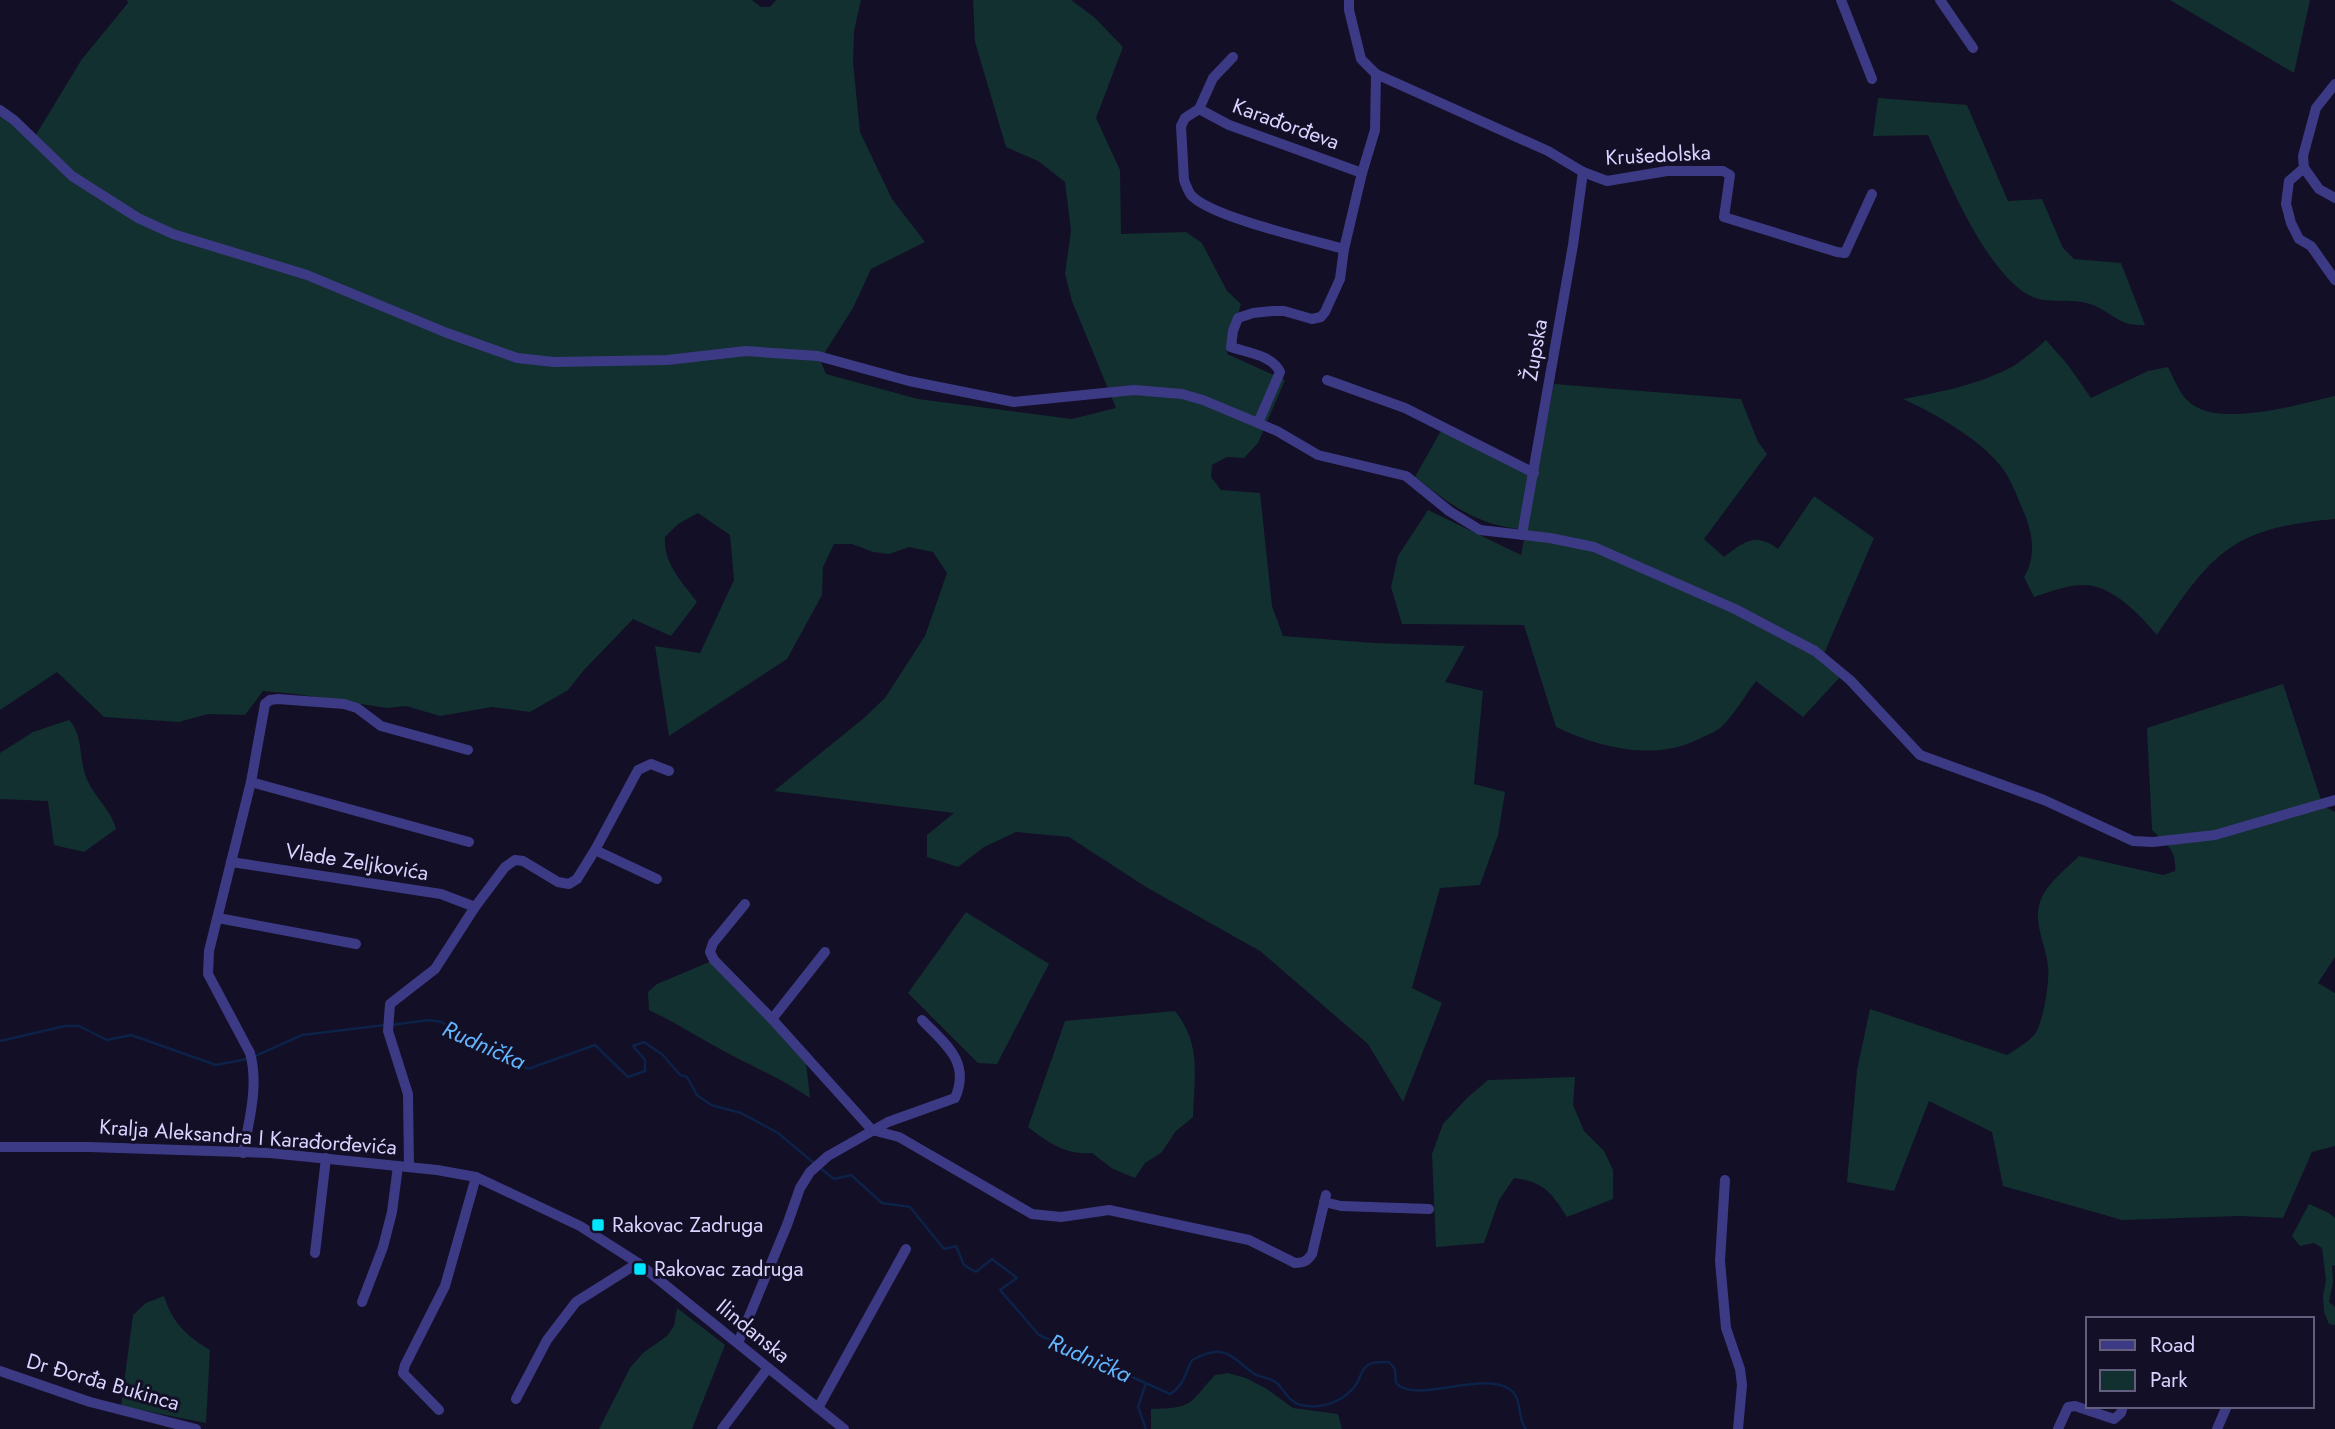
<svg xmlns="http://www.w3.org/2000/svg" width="2335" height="1429" viewBox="0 0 2335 1429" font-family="Jost,sans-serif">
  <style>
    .green { fill: #12302f }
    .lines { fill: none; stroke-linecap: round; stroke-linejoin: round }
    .stream { stroke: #0c2248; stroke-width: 2.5 }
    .minor { stroke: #3d3a85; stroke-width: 10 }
    .poi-dot { fill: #00e5ff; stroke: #130f26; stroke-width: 2.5 }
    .labels { text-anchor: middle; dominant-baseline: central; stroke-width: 6; stroke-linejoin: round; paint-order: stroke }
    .street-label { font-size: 21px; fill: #d9d4ff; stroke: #130f26 }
    .poi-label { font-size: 21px; fill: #d9d4ff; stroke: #130f26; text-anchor: start }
    .water-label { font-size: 23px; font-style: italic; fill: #62b6ff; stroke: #130f26 }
  </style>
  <rect width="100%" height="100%" fill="#130f26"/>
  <g class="green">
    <path d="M 127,0 L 752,0 L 761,7 L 770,7 L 776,0 L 861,0 L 854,31 L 853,62 L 860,132 L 892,199 L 925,242 L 871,269 L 853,308 L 820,360 L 826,374 L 918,399 L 1072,419 L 1116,408 L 1072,301 L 1065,274 L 1071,231 L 1065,182 L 1038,161 L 1006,147 L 975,42 L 973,0 L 1071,0 L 1094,17 L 1123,47 L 1096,118 L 1120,170 L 1121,234 L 1186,232 L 1202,243 L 1227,291 L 1241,304 L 1227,354 L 1285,380 L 1258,443 L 1244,458 L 1227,457 L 1212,465 L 1211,477 L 1221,490 L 1260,493 L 1272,606 L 1283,636 L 1374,643 L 1465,646 L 1445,682 L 1483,691 L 1474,784 L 1505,792 L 1498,835 L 1480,885 L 1440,888 L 1412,988 L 1442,1003 L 1403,1102 L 1368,1044 L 1260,951 L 1146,887 L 1069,837 L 1016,832 L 984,847 L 958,867 L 927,857 L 927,835 L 954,813 L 774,791 L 864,718 L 885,698 L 925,636 L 947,573 L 933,552 L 909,547 L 889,554 L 873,552 L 852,544 L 834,544 L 823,567 L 822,595 L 787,659 L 669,736 L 655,646 L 700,653 L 734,580 L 730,535 L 698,513 L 678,524 L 665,537 C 663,563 682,582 697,602 L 671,636 L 633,619 L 584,670 L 568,690 L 530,712 L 492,707 L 440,716 L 406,706 L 387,708 L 296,694 L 263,691 L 245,715 L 208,714 L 179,722 L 104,717 L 57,672 L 0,710 L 0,105 L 34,138 L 82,59 L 128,3 Z"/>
    <polygon points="2170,0 2310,0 2294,73"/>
    <path d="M 1878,98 L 1967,105 L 2008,201 L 2042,199 L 2063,248 L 2074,259 L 2121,263 L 2145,325 C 2140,325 2133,325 2129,324 C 2115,320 2104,308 2090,304 C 2070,297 2046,306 2027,294 C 1984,268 1948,180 1928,135 L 1873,136 Z"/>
    <path d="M 2046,340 L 2068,365 L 2091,398 L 2148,371 L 2168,367 C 2173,377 2179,392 2187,400 C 2215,430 2299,404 2335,396 L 2335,519 C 2232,528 2213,552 2157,635 C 2140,615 2111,583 2081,585 C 2065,586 2049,592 2034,597 L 2024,577 C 2036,558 2033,535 2025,515 C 2019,502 2014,487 2007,475 C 1988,443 1936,414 1903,399 C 1941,392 1982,384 2015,365 C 2026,358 2036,349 2046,340 Z"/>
    <path d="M 1554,384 L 1741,399 L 1758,442 L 1767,454 L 1704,539 L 1724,557 C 1744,542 1755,532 1778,549 L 1814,496 L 1874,538 L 1823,656 L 1840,677 L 1803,717 L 1756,681 C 1746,694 1733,717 1720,728 C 1715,732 1707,735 1701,738 C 1655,762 1600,748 1556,727 L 1524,625 L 1402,624 L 1391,587 L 1398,556 L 1428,510 L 1521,555 Z"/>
    <path d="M 1442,429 L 1530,474 L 1518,529 C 1473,523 1450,504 1415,477 Z"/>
    <path d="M 2283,684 L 2323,806 L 2335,812 L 2335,957 L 2318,983 L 2335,993 L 2335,1146 L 2312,1152 L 2283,1218 L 2240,1216 L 2122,1220 L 2003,1186 L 1992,1132 L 1929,1101 L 1894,1191 L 1847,1182 L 1857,1070 L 1870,1009 L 2007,1055 C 2016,1049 2027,1043 2034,1035 C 2043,1025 2050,981 2048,966 C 2046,944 2033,925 2040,902 C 2046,884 2066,869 2079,856 L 2163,875 L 2175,871 C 2177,850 2166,844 2152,830 L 2147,728 Z"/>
    <path d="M 69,720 C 83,734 79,759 86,777 C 93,796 111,809 116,829 L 84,852 L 54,845 L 48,801 L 0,799 L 0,753 L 33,732 Z"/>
    <polygon points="966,912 1049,964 997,1064 978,1063 908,993"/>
    <path d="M 714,960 L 805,1054 L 810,1098 C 785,1081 763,1071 737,1058 C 707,1043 679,1024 649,1010 L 648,992 L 657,984 Z"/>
    <path d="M 1175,1011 C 1202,1044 1194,1078 1193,1117 L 1175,1132 L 1162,1152 L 1145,1163 L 1135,1178 L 1113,1169 L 1092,1153 C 1065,1155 1049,1143 1028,1127 L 1065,1021 Z"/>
    <path d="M 1575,1077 L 1573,1105 L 1584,1131 L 1604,1151 L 1613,1170 L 1613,1199 L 1567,1217 C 1551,1192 1544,1182 1514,1178 L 1499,1200 L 1484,1243 L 1436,1247 L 1432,1154 L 1443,1124 L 1467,1098 L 1488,1080 Z"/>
    <polygon points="2309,1204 2329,1213 2335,1218 2335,1265 2332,1266 2333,1282 2329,1302 2335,1307 2335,1325 2329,1324 2324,1312 2323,1296 2326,1280 2322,1248 2314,1243 2300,1246 2292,1236"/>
    <path d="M 164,1296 C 172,1322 186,1336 210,1350 L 206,1423 L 121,1406 L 133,1315 L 146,1303 Z"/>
    <polygon points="677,1308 725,1345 692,1429 599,1429 630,1368 643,1353 667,1336 674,1326"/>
    <path d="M 1228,1373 L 1246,1378 L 1267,1389 L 1293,1408 L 1338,1414 L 1342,1429 L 1151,1429 L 1151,1409 C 1195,1408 1188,1404 1215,1375 Z"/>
  </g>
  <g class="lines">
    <g class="stream">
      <polyline points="391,1025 429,1020 441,1022 528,1069 595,1045 628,1077 645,1071 645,1060 633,1046 644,1042 663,1055 680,1075 687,1077 697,1095 711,1105 741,1113 778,1133 815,1164"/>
      <polyline points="0,1041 65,1026 79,1026 107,1040 131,1035 216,1065 247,1059"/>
      <polyline points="253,1057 302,1035 385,1025"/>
      <path d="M 820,1168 L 834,1179 L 851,1175 L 882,1203 L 910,1207 L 944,1249 L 956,1246 L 964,1265 L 976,1272 L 992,1259 L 1017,1278 L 1000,1290 L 1039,1335 L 1170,1394 C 1184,1386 1185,1373 1192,1360 C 1224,1343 1228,1354 1253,1373 C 1260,1378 1270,1377 1277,1383 C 1285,1391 1289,1402 1301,1405 C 1321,1410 1346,1401 1357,1383 C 1361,1376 1361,1370 1368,1365 C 1374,1361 1381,1362 1389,1362 L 1395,1369 L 1396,1383 C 1416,1406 1490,1366 1514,1393 C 1522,1403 1517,1418 1526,1429"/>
      <polyline points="1146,1383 1138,1407 1146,1429"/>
    </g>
    <g class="minor">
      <polyline points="1841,0 1872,79"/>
      <polyline points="1940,0 1973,48"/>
      <path d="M 1233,57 L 1213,78 L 1199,109 L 1185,118 L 1181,126 L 1184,180 C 1186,185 1188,191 1191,195 C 1210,217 1313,240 1344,249"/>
      <polyline points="1376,74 1548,151 1583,172 1607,181 1667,171 1723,171 1730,175 1724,217 1837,252 1845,253 1872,194"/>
      <polyline points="2335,84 2316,108 2303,156 2304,168 2319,189 2335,198"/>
      <polyline points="1199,109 1229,125 1362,173"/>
      <polyline points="0,110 14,120 72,176 138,218 173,234 307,275 447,333 517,358 554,362 667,360 746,351 788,354 818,356 909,381 1014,402 1134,390 1182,394 1203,400 1277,431 1318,455 1406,476 1449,511 1480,530 1550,538 1594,547 1735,609 1815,651 1850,680 1920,755 2044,800 2133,841 2153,842 2215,835 2335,800"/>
      <polyline points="2304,168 2289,181 2286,204 2291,223 2299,239 2311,246 2335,280"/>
      <polyline points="1327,380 1405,408 1534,473"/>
      <path d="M 1258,423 L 1280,372 C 1272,355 1248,353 1231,347 L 1233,331 L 1238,318 L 1253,313 L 1273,311 L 1284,311 L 1312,319 L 1321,317 L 1325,312 L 1340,279 L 1344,249 L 1362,173 L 1375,130 L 1376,74 L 1361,59 L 1349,10 L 1349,0"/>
      <polyline points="1522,535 1573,245 1583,172"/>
      <polyline points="251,782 469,842"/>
      <polyline points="595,850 638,770 651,764 669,771"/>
      <polyline points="231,862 441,894 475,907"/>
      <path d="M 745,904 L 713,943 L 710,952 L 714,960 L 772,1019 L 872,1130 L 899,1137 L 1032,1214 L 1061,1217 L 1109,1210 L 1249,1240 L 1295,1263 C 1304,1263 1307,1261 1312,1254 L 1326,1195"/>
      <polyline points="218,918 356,944"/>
      <polyline points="772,1019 825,952"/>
      <polyline points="0,1147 89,1147 270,1153 437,1170 476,1177 580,1226 638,1263 844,1429"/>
      <path d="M 243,1153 C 249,1121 259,1085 250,1053 L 208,974 L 209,951 L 251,782 L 265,704 L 270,700 L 278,699 L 344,704 L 357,708 L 381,726 L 468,750"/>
      <polyline points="409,1167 408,1094 388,1031 390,1004 435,969 475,907 505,867 515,860 523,861 558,882 569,884 577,879 595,850 657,879"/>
      <polyline points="1725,1180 1720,1261 1726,1328 1740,1369 1742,1385 1738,1429"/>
      <polyline points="1324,1202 1341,1206 1429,1209"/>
      <polyline points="315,1253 326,1158"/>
      <polyline points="362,1302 383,1247 392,1212 398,1166"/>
      <path d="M 738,1343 L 787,1225 L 800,1188 L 810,1172 L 828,1156 L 888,1122 L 955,1098 C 971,1062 945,1044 922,1020"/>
      <polyline points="0,1371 90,1402 196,1429"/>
      <polyline points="516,1399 547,1340 576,1302 638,1263"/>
      <polyline points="818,1408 906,1249"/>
      <polyline points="439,1410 403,1373 405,1365 445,1286 476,1177"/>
      <polyline points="722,1429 768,1368"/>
      <polyline points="2058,1429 2068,1407 2075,1406 2114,1419 2121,1413 2123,1406"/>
      <polyline points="2217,1429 2227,1406"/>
    </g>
  </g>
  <g class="poi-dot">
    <rect x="591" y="1218" width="14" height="14" rx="3.5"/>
    <rect x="633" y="1262" width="14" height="14" rx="3.5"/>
  </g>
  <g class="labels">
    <g class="street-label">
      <text transform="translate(1286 124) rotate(20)">Karađorđeva</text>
      <text transform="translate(1658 155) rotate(-3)">Krušedolska</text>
      <text transform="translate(1535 350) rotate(-80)">Župska</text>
      <text transform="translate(357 862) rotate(9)">Vlade Zeljkovića</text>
      <text transform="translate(248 1137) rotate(4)">Kralja Aleksandra I Karađorđevića</text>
      <text transform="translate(753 1331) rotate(39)">Ilindanska</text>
      <text transform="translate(103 1382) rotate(16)">Dr Đorđa Bukinca</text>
    </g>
    <g class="poi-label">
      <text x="612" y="1225">Rakovac Zadruga</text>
      <text x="654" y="1269">Rakovac zadruga</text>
    </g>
    <g class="water-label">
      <text transform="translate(484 1045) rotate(24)">Rudnička</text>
      <text transform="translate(1090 1358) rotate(24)">Rudnička</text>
    </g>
  </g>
  <rect x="2086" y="1317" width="228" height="91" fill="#130f26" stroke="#625e7d" stroke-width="2"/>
  <rect x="2100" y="1340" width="35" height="10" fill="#3d3a85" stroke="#625e7d" stroke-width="2"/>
  <text x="2150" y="1352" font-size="21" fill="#d9d4ff">Road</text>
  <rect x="2100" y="1370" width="35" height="21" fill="#12302f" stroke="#625e7d" stroke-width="2"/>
  <text x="2150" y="1387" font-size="21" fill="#d9d4ff">Park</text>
</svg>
